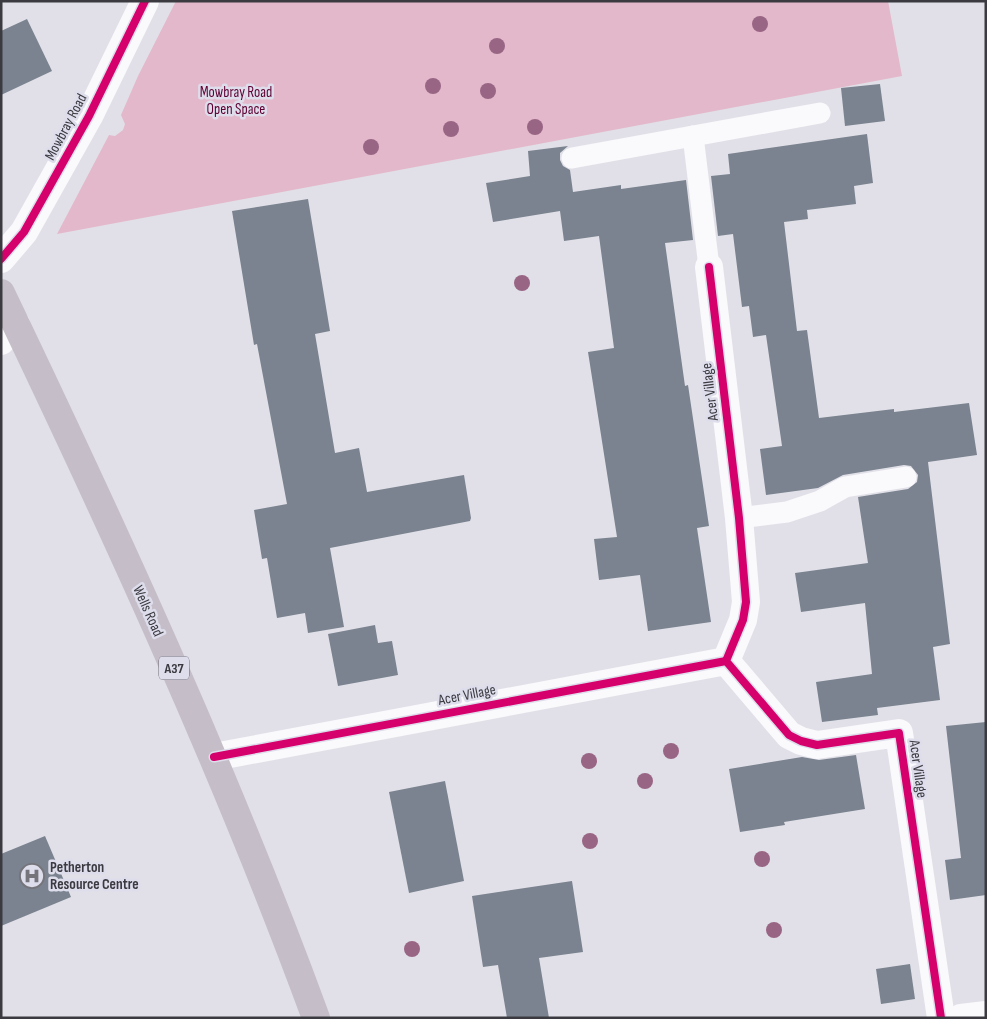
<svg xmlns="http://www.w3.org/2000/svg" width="987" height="1019" viewBox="0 0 987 1019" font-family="'Sofia Sans Condensed',sans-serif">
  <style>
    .green { fill: #e3b8cb }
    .building { fill: #7a838f }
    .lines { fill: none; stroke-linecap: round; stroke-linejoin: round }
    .service { stroke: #fafafc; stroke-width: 21 }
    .minor { stroke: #fafafc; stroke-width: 28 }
    .trunk { stroke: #c5bec8; stroke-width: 28 }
    .cycleway-casing { stroke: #deddec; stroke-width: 11 }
    .cycleway { stroke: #d6006c; stroke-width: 8 }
    .tree { fill: #996584 }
    .labels { text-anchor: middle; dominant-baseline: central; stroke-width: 5; stroke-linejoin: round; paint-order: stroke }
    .shield { fill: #deddec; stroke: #6c6b74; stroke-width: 1 }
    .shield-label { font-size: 14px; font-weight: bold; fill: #3b3a40 }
    .park-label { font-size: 15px; fill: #5e0132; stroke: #deddec }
    .street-label { font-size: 15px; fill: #3b3a40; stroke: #deddec }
    .poi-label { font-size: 15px; font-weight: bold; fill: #3b3a40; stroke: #deddec; text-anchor: start }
  </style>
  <rect width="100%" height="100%" fill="#e1e0e8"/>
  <polygon class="green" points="176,1 888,1 902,76 57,234 109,135 115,136 123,130 125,124 121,115 138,76"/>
  <g class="building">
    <polygon points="27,19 52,71 1,95 1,31"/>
    <polygon points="880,84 885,121 845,126 841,88"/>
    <polygon points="867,134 873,183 854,186 856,204 807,210 808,219 784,222 797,331 807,330 819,418 894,409 894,412 969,403 977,455 928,462 950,644 933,647 940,700 877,708 878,715 822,722 816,682 872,674 865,603 801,612 795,573 868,563 858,497 908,489 917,482 918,475 911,466 904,465 843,475 818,488 766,495 760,449 782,446 766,335 753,337 749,306 742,307 733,234 718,236 711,176 730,174 728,154"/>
    <polygon points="568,146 560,153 560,160 563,166 570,170 573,192 621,185 621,189 686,180 693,240 665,243 685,386 688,385 709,526 697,528 711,622 648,631 640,575 599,580 594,539 617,537 588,352 614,348 599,236 564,241 560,211 493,222 486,183 530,176 528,151"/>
    <polygon points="308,199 330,331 315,334 335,453 359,448 367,492 464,475 471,518 470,521 330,548 344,627 308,633 305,613 277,618 267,558 262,559 254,510 287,504 257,344 254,345 232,211"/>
    <polygon points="375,625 378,643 392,641 398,675 338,686 328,634"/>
    <polygon points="986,722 986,895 950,900 945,860 961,858 946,726"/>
    <polygon points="856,755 865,809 784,822 785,825 740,832 729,769 802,757 819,760"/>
    <polygon points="445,781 464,881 409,893 389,792"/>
    <polygon points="45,836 71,897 1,926 1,854"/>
    <polygon points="572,881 583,952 539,958 549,1018 507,1018 498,965 483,967 472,896"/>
    <polygon points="910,964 915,999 881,1004 876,969"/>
  </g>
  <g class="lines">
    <g class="service">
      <polyline points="693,136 709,267"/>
      <polyline points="572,158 820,113"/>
      <polyline points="739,518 787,512 820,501 845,487 906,477"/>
    </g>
    <g class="minor">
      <polyline points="1,259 24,232 89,116 145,1"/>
      <polyline points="709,267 739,518 746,602 743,620 726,661 789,735 801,741 817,745 899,733 941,1018"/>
      <polyline points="1,341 16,324"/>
      <polyline points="214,757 726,661"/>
      <polyline points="961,1018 986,1015"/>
    </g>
    <path class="trunk" d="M 1,293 C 115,531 225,770 316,1018"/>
    <defs>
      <g id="cycleway">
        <polyline points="1,259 24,232 89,116 145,1"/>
        <polyline points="709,267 739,518 746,602 743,620 726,661 789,735 801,741 817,745 899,733 941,1018"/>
        <polyline points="214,757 726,661"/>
      </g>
    </defs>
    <use href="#cycleway" class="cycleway-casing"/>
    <use href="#cycleway" class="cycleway"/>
  </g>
  <g class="tree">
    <circle cx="760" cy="24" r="8"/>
    <circle cx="497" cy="46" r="8"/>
    <circle cx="433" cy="86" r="8"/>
    <circle cx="488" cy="91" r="8"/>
    <circle cx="535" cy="127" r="8"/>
    <circle cx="451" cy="129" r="8"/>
    <circle cx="371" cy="147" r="8"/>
    <circle cx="522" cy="283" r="8"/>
    <circle cx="671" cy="751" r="8"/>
    <circle cx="589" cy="761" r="8"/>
    <circle cx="645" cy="781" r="8"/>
    <circle cx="590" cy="841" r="8"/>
    <circle cx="762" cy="859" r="8"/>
    <circle cx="774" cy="930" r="8"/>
    <circle cx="412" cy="949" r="8"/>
  </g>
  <defs>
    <symbol id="hospital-ring" viewBox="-11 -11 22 22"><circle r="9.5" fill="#deddec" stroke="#75747b" stroke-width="1.5"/><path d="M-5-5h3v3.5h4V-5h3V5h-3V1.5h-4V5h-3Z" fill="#75747b"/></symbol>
  </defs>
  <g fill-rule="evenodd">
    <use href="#hospital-ring" x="18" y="862" width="28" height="28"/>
  </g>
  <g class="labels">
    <rect class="shield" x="159" y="656.5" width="30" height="23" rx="4"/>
    <g class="shield-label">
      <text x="174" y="668">A37</text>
    </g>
    <g class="park-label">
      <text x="236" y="92">Mowbray Road<tspan x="236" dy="17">Open Space</tspan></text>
    </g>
    <g class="street-label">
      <text transform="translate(66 127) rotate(-62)">Mowbray Road</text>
      <text transform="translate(710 392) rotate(-97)">Acer Village</text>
      <text transform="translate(148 611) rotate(66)">Wells Road</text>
      <text transform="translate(467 695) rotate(-11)">Acer Village</text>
      <text transform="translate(918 769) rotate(82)">Acer Village</text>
    </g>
    <g class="poi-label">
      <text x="50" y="867">Petherton<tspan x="50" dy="17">Resource Centre</tspan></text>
    </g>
  </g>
  <rect width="987" height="1019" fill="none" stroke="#3b3a40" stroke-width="5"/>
</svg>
